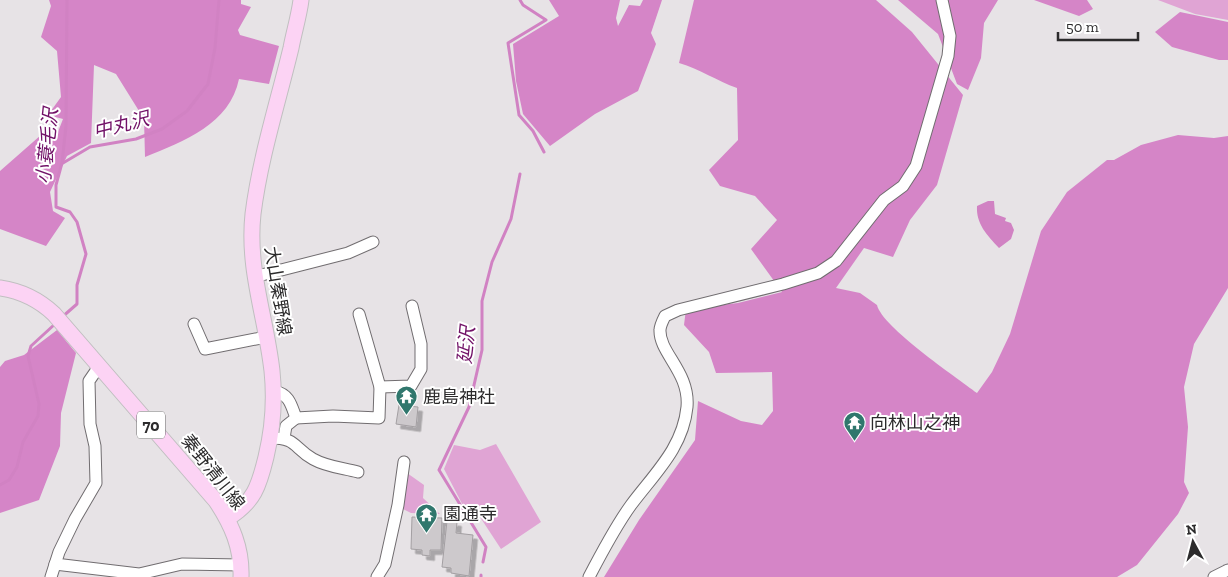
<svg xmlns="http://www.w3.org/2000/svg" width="1228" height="577" viewBox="0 0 1228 577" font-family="'Zilla Slab','Noto Sans JP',serif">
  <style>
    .green { fill: #e0a4d4 }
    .forest { fill: #d585c7 }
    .water { fill: #d182c3 }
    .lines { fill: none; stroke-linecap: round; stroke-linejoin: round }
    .stream { stroke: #d182c3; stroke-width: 3 }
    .building { fill: #cdc9cc; stroke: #a39fa2; filter: url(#shadow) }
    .minor-casing { stroke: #716d70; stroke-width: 13 }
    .major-casing { stroke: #c0bfc0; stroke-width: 17 }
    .minor { stroke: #fff; stroke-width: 11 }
    .major { stroke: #fcd3f4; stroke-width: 15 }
    .labels { text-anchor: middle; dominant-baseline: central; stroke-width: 4; stroke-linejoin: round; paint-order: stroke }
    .shield { fill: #fff; stroke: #6b6b6b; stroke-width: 1 }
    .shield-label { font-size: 16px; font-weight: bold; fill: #2c2b2c }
    .street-label { font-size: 18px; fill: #2c2b2c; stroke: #fff }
    .poi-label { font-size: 18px; fill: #2c2b2c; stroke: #fff; text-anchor: start }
    .water-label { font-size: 19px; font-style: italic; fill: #711167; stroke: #fff }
  </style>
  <defs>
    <filter id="shadow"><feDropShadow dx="4.5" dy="4.5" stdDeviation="0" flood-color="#0004"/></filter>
  </defs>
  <rect width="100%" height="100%" fill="#e7e3e6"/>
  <g class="green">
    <polygon points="1158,0 1228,0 1228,20 1195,14"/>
    <polygon points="496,444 541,522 501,549 480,517 471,521 444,469 454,445 480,450"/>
    <polygon points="407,473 424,485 423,498 440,514 411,513 403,509"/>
  </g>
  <g class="forest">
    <path d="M 49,0 L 241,0 L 241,4 L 251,7 L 238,30 L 240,35 L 279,46 L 269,84 L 239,79 C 230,124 184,141 145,157 L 144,119 L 116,74 L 94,65 L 91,143 L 67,156 L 50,192 L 53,211 L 65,218 L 46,246 L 0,229 L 0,171 L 41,135 L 56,137 L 63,119 L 48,115 L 61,97 L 57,51 L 41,37 L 51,6 Z"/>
    <polygon points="549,0 620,0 616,18 618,26 629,5 640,6 643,0 662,0 651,33 656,44 638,91 595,114 550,146 523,114 516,81 513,44 559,16"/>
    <path d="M 694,0 L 876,0 L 912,32 L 963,95 L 937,185 L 910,220 L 893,257 L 864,248 L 836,288 L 860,293 L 877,305 C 882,327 956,377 977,393 L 992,372 L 1010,334 L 1041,231 L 1067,192 L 1107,160 L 1114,160 L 1141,145 L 1178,135 L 1214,138 L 1228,136 L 1228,288 L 1194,344 L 1184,387 L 1188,427 L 1184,482 L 1189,493 L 1178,514 L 1137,565 L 1117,577 L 604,577 L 639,520 L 695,440 L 698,401 L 741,421 L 762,425 L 773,411 L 772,372 L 716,373 L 709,352 L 684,325 L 686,309 L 738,303 L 782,292 L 751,249 L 777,220 L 755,196 L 720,186 L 709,170 L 738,140 L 737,88 C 717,81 700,69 679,63 Z"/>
    <polygon points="898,0 998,0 984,23 981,58 968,90 957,84 938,34"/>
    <polygon points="1034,0 1087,0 1093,9 1079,16"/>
    <polygon points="1180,12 1228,22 1228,60 1219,60 1172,47 1155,32"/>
    <polygon points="57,330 76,353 61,413 60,446 39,500 0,513 0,367 5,361 24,355"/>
  </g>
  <path class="water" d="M 988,201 L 994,201 L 995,214 L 1006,218 L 1005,221 L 1011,223 L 1014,230 L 1011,239 L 999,248 C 987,235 976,224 977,206 Z"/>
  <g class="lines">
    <g class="stream">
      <polyline points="520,0 523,5 546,20 508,43 519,115 533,131 544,152"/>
      <polyline points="63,163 90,147 136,139 162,129 187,111 208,84 215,48 219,0"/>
      <polyline points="61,318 77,304 77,285 86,254 77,222 70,212 56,207 56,185 62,163 66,126 67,0"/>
      <polyline points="0,485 9,480 17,467 23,442 38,416 39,404 28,356 31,346 55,324"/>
      <polyline points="483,562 486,547 439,470 469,407 482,350 482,301 492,262 511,219 520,174"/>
      <polyline points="481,577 481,575"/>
    </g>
  </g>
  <g class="building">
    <polygon points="399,405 418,407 416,427 396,424"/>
    <polygon points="412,517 442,518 441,550 430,550 430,556 422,555 422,550 411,549"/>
    <polygon points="447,521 457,522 456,533 473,535 469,576 451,573 451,568 442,567"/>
  </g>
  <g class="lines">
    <defs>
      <g id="minor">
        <polyline points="254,277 348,253 373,242"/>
        <polyline points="194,324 205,349 266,337"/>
        <polyline points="380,387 411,386 421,369 421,344 412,306"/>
        <path d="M 274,391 C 289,394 291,404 296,418 L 286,426 L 284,438"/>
        <polyline points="296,418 333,416 379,418 380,387 359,314"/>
        <path d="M 270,438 C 298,438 293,448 313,459 C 327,467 343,468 358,472"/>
        <polyline points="55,564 139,574 182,564 241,565"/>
        <polyline points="51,577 59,552 75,519 96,483 95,446 90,424 89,381 100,365"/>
        <polyline points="377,577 385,564 398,505 404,462"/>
        <path d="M 589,577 C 602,552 615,527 631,505 C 654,474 683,448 687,407 C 690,372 659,353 660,330 C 660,326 663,320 665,316 L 678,310 L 783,284 L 818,273 L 836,261 L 884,200 L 903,186 L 916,166 L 948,56 L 950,36 L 942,0"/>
        <polyline points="1214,577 1228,570"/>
      </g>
      <g id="major">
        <path d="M 0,288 C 21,291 39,300 54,314 L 216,501 C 232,525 242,548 241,577"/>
        <path d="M 228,518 C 254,502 259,486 266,457 C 273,428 275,400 272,371 C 266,317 247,269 253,214 C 260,158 278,102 291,48 C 294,32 299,16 301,0"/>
      </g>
    </defs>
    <use href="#minor" class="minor-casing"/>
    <use href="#major" class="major-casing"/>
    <use href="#minor" class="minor"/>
    <use href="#major" class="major"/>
  </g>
  <defs>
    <symbol id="temple-pin" viewBox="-11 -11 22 30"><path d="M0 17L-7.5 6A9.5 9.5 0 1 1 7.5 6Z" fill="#30776d" stroke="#fff"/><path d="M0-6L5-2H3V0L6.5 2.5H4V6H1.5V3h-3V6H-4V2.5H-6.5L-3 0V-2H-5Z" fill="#fff"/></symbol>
  </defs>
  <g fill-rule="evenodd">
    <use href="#temple-pin" x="394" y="384" width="25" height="34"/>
    <use href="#temple-pin" x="842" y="410" width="25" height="34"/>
    <use href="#temple-pin" x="414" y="502" width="25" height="34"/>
  </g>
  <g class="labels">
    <rect class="shield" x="137" y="411.5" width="28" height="27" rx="4"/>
    <g class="shield-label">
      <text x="151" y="425">70</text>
    </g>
    <g class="street-label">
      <text transform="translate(278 291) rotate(81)">大山秦野線</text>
      <text transform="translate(213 472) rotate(52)">秦野清川線</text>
    </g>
    <g class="poi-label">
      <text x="423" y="397">鹿島神社</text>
      <text x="870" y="423">向林山之神</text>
      <text x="443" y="514">園通寺</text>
    </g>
    <g class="water-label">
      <text transform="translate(121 125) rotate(-14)">中丸沢</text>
      <text transform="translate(47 146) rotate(-84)">小蓑毛沢</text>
      <text transform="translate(466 345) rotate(-84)">延沢</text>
    </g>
  </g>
  <g transform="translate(1193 542) rotate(353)" stroke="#ffffff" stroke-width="4" paint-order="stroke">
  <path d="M0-4L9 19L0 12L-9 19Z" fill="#2c2b2c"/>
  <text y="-8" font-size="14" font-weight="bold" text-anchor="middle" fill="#2c2b2c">N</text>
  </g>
  <path d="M1058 32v8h80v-8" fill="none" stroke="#2c2b2c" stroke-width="2.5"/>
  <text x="1066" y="32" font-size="15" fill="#2c2b2c" stroke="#ffffff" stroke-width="4" paint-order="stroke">50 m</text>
</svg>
